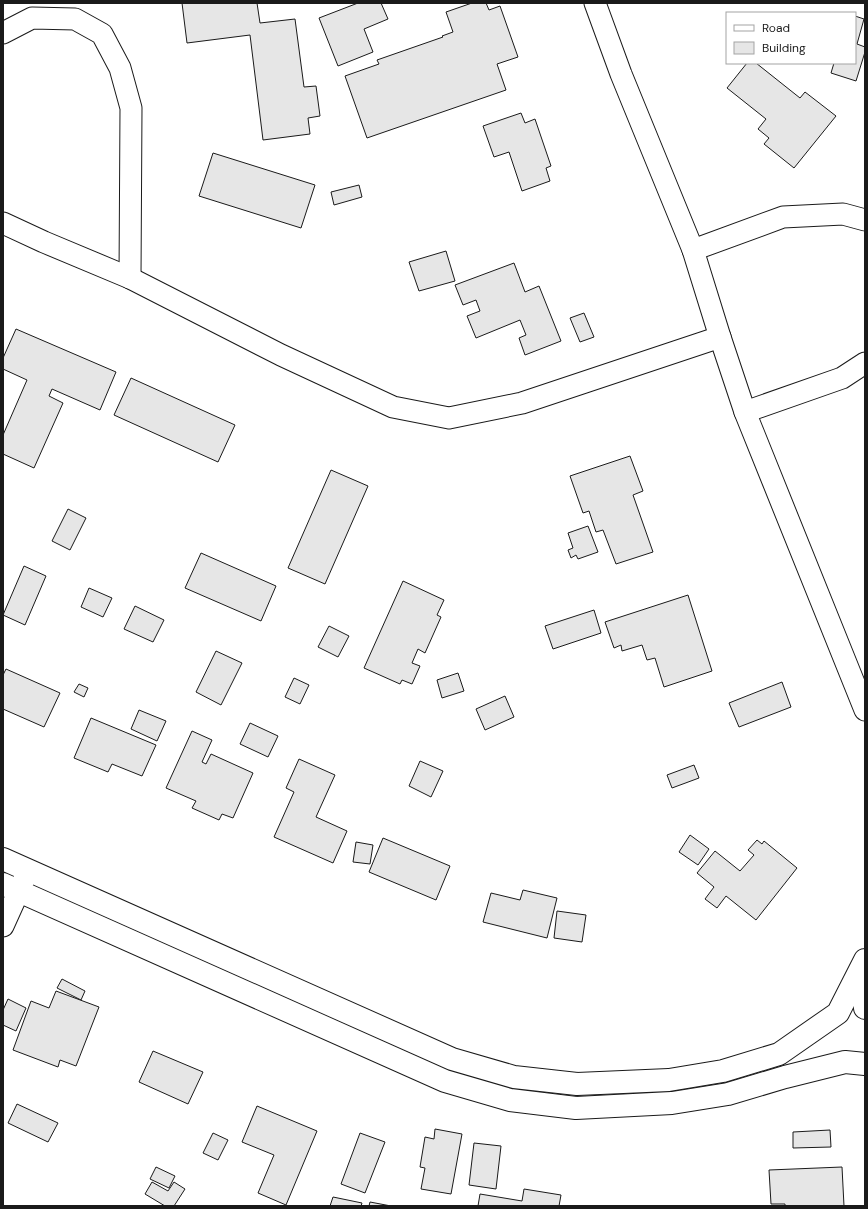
<svg xmlns="http://www.w3.org/2000/svg" width="868" height="1209" viewBox="0 0 868 1209" font-family="'DM Sans',sans-serif">
  <style>
    .building { fill: #e6e6e6; stroke: #1a1a1a }
    .lines { fill: none; stroke-linecap: round; stroke-linejoin: round }
    .minor-casing { stroke: #1a1a1a; stroke-width: 23 }
    .trunk-casing { stroke: #1a1a1a; stroke-width: 24 }
    .minor { stroke: #fff; stroke-width: 21 }
    .trunk { stroke: #fff; stroke-width: 22 }
  </style>
  <rect width="100%" height="100%" fill="#fff"/>
  <g class="building">
    <polygon points="182,3 257,3 260,23 295,19 304,87 316,86 320,116 308,118 310,134 263,140 250,35 187,43"/>
    <polygon points="358,3 381,3 388,19 364,29 373,52 338,66 319,18"/>
    <polygon points="472,3 486,3 489,10 500,6 518,57 497,64 506,90 367,138 345,76 379,64 377,60 443,37 442,36 453,32 446,12"/>
    <polygon points="855,16 864,19 857,44 865,47 865,52 856,81 831,73 834,63 855,63"/>
    <polygon points="747,63 756,63 800,98 805,92 836,116 794,168 764,144 769,138 758,129 766,119 727,88"/>
    <polygon points="521,113 525,123 535,119 551,166 546,168 550,181 522,191 509,152 494,157 483,126"/>
    <polygon points="213,153 315,185 301,228 199,196"/>
    <polygon points="359,185 362,197 334,205 331,192"/>
    <polygon points="446,251 455,281 419,291 409,262"/>
    <polygon points="514,263 525,292 539,286 561,341 525,355 519,338 526,335 520,320 476,338 467,316 480,311 476,300 463,305 455,285"/>
    <polygon points="584,313 594,337 580,342 570,318"/>
    <polygon points="16,329 116,372 100,410 52,389 49,396 63,403 34,468 3,454 3,435 27,380 3,369 3,358"/>
    <polygon points="131,378 235,425 218,462 114,415"/>
    <polygon points="630,456 643,491 633,495 653,552 616,564 603,530 596,532 589,511 583,513 570,476"/>
    <polygon points="331,470 368,486 325,584 288,568"/>
    <polygon points="68,509 86,518 70,550 52,541"/>
    <polygon points="588,526 598,552 578,559 576,555 571,558 568,550 573,548 568,533"/>
    <polygon points="201,553 276,586 261,621 185,588"/>
    <polygon points="24,566 46,576 25,625 3,615"/>
    <polygon points="403,581 444,600 437,615 441,617 425,653 418,649 412,663 420,666 412,684 402,680 400,684 364,668"/>
    <polygon points="89,588 112,598 103,617 81,607"/>
    <polygon points="688,595 712,671 664,687 655,658 647,660 642,645 622,651 621,645 614,648 605,622"/>
    <polygon points="135,606 164,620 153,642 124,629"/>
    <polygon points="594,610 601,633 553,649 545,626"/>
    <polygon points="329,626 349,636 338,657 318,647"/>
    <polygon points="216,651 242,663 221,705 196,692"/>
    <polygon points="6,669 60,693 44,727 3,709 3,675"/>
    <polygon points="458,673 464,691 442,698 437,680"/>
    <polygon points="294,678 309,685 300,704 285,697"/>
    <polygon points="782,682 791,707 739,727 729,703"/>
    <polygon points="79,684 88,688 84,697 74,692"/>
    <polygon points="505,696 514,717 485,730 476,709"/>
    <polygon points="139,710 166,721 157,741 131,729"/>
    <polygon points="91,718 156,745 142,776 112,764 108,772 74,758"/>
    <polygon points="250,723 278,736 268,757 240,744"/>
    <polygon points="192,731 212,740 202,762 206,764 211,754 253,773 233,818 222,814 219,820 192,808 196,801 166,788"/>
    <polygon points="299,759 335,775 316,817 347,831 333,863 274,837 294,792 286,788"/>
    <polygon points="420,761 443,771 431,797 409,786"/>
    <polygon points="694,765 699,778 672,788 667,775"/>
    <polygon points="690,835 709,849 698,865 679,852"/>
    <polygon points="383,838 450,866 436,900 369,872"/>
    <polygon points="757,840 762,844 764,841 797,868 756,920 726,896 717,908 705,899 714,887 697,873 715,851 740,871 754,855 748,850"/>
    <polygon points="356,842 373,845 370,864 353,862"/>
    <polygon points="523,890 557,898 547,938 483,922 491,893 520,900"/>
    <polygon points="557,911 586,915 582,942 554,938"/>
    <polygon points="62,979 85,991 81,1000 57,988"/>
    <polygon points="56,991 99,1007 76,1066 60,1060 58,1067 13,1050 31,1001 49,1008"/>
    <polygon points="8,999 26,1008 16,1031 3,1025 3,1010"/>
    <polygon points="153,1051 203,1072 188,1104 139,1082"/>
    <polygon points="17,1104 58,1123 48,1142 8,1123"/>
    <polygon points="257,1106 317,1131 286,1205 258,1193 274,1155 242,1142"/>
    <polygon points="435,1129 462,1134 451,1194 421,1189 425,1168 420,1167 425,1137 434,1139"/>
    <polygon points="830,1130 831,1147 793,1148 793,1132"/>
    <polygon points="213,1133 228,1140 218,1160 203,1153"/>
    <polygon points="360,1133 385,1142 365,1193 341,1184"/>
    <polygon points="474,1143 501,1146 496,1189 469,1185"/>
    <polygon points="156,1167 175,1176 169,1188 150,1179"/>
    <polygon points="842,1167 844,1206 785,1206 785,1204 771,1204 769,1170"/>
    <polygon points="152,1182 168,1191 174,1182 185,1189 174,1206 165,1206 145,1194"/>
    <polygon points="524,1189 561,1195 559,1206 478,1206 480,1194 522,1201"/>
    <polygon points="333,1197 362,1203 361,1206 330,1206"/>
    <polygon points="370,1202 391,1206 369,1206"/>
  </g>
  <g class="lines">
    <defs>
      <g id="minor">
        <polyline points="595,3 621,74 693,250 720,337 745,412 865,710"/>
        <polyline points="3,33 32,18 75,19 102,34 120,68 131,108 130,278"/>
        <polyline points="3,223 44,242 130,278 281,355 393,407 449,418 522,403 720,337"/>
        <polyline points="693,250 783,217 843,214 865,220"/>
        <polyline points="745,412 842,378 865,363"/>
        <polyline points="3,926 26,875"/>
      </g>
      <g id="trunk">
        <polyline points="3,859 452,1059 514,1077 577,1084 669,1080 723,1071 779,1054 838,1013 865,960"/>
        <polyline points="3,884 445,1081 510,1100 576,1108 672,1103 728,1094 785,1077 845,1062 865,1064"/>
        <polyline points="865,968 862,987 865,1008"/>
      </g>
    </defs>
    <use href="#minor" class="minor-casing"/>
    <use href="#trunk" class="trunk-casing"/>
    <use href="#minor" class="minor"/>
    <use href="#trunk" class="trunk"/>
  </g>
  <rect width="868" height="1209" fill="none" stroke="#1a1a1a" stroke-width="8"/>
  <rect x="726" y="12" width="130" height="52" fill="#ffffff" stroke="#a3a3a3"/>
  <rect x="734" y="25" width="20" height="6" fill="#ffffff" stroke="#a3a3a3"/>
  <text x="762" y="32" font-size="12" fill="#1a1a1a">Road</text>
  <rect x="734" y="42" width="20" height="12" fill="#e6e6e6" stroke="#a3a3a3"/>
  <text x="762" y="52" font-size="12" fill="#1a1a1a">Building</text>
</svg>
